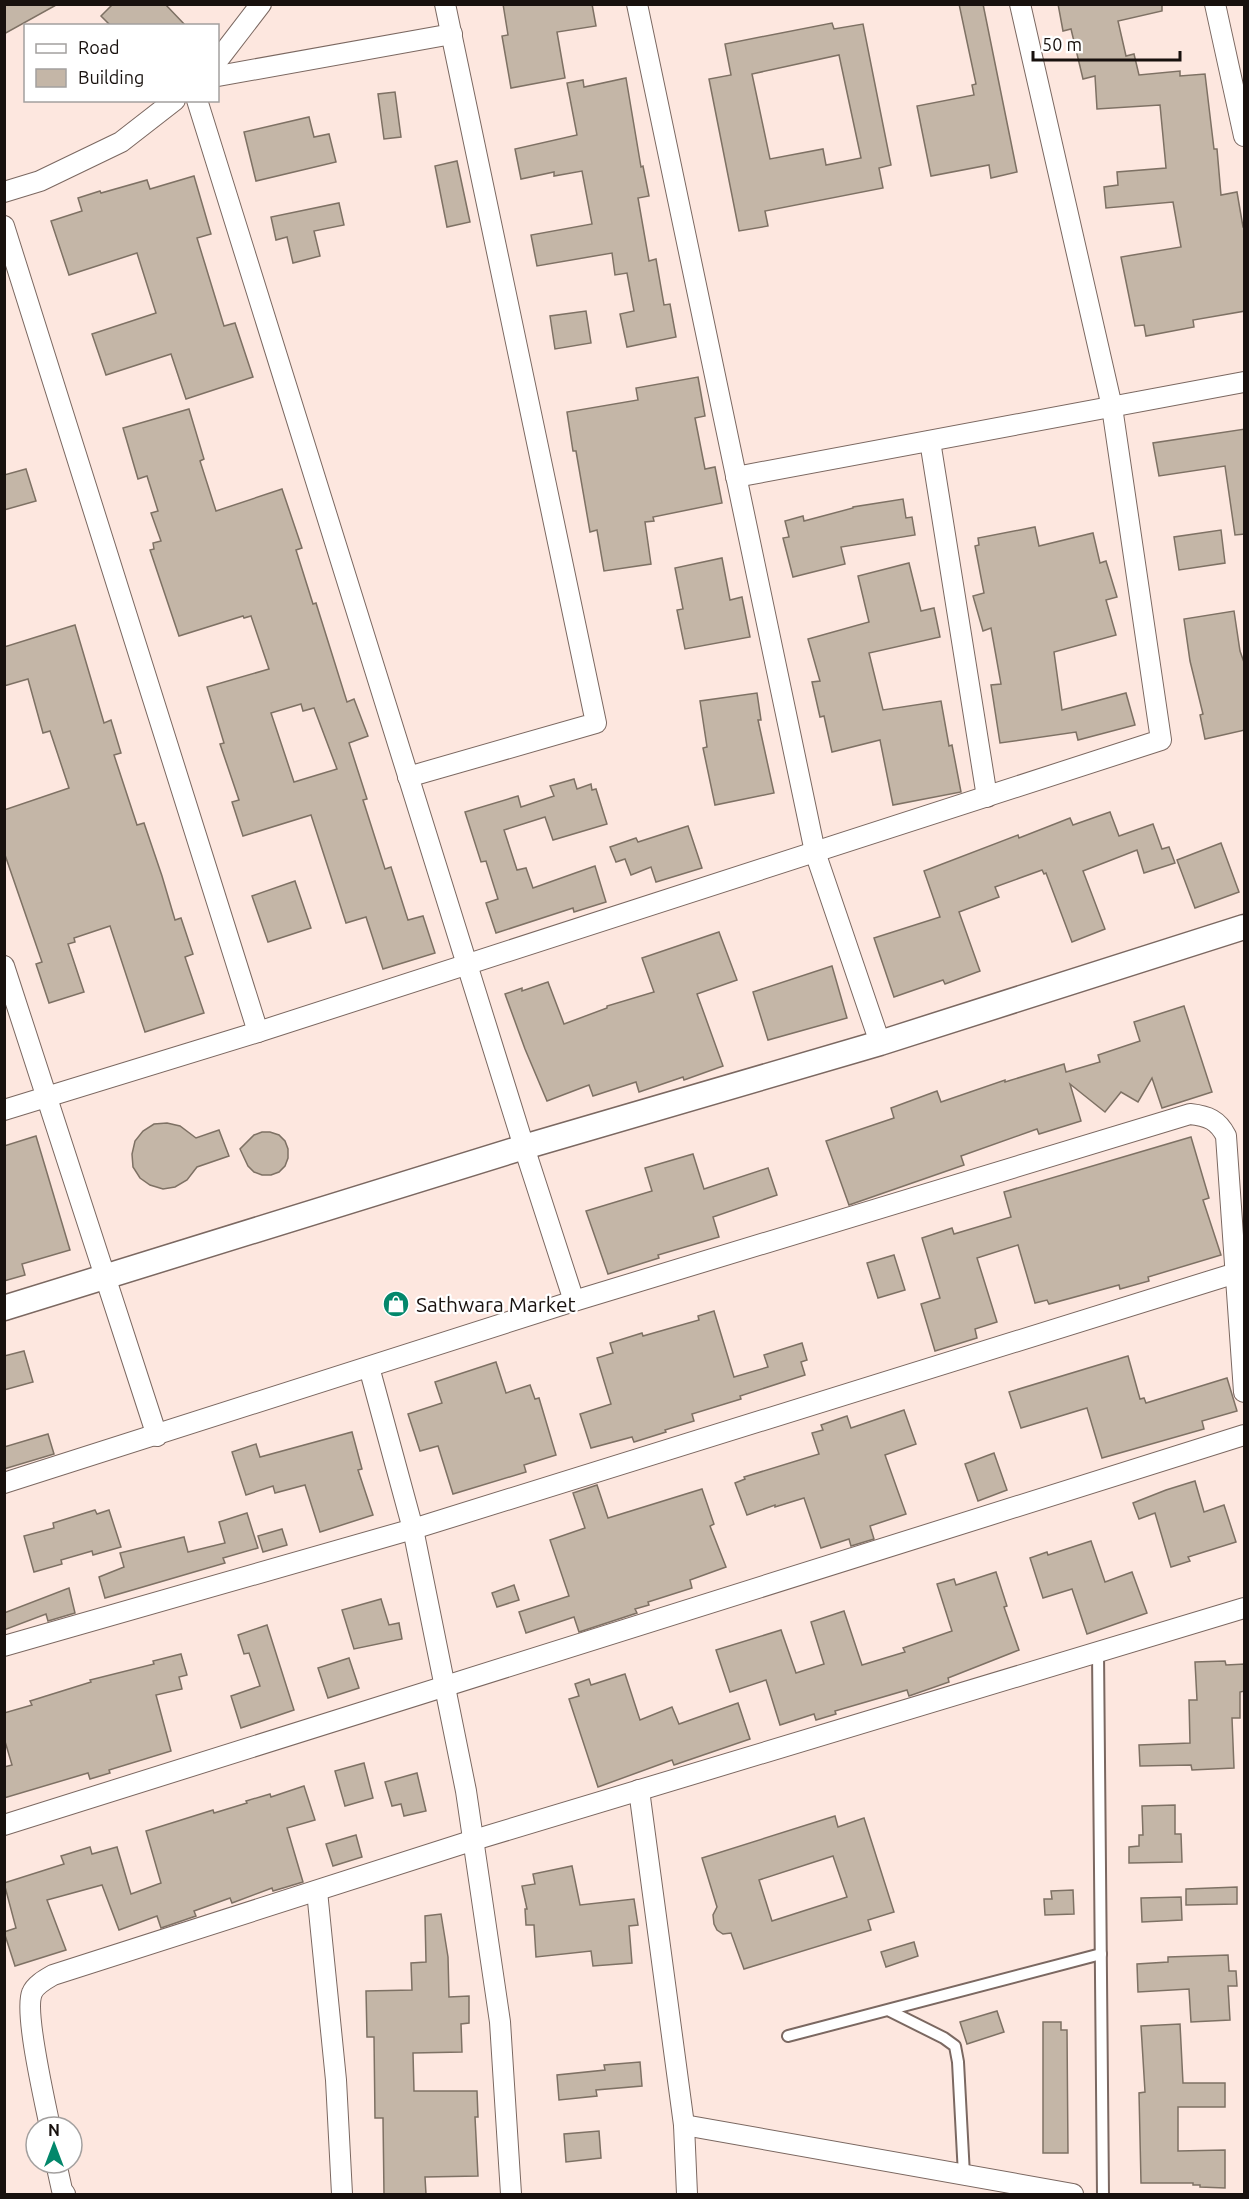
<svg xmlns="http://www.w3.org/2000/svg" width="1249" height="2199" viewBox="0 0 1249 2199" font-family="Ubuntu,sans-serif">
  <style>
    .building { fill: #c4b6a7; stroke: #7e7164; stroke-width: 1.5; fill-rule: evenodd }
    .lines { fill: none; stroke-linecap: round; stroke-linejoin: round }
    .service-casing { stroke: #7b6861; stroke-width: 14 }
    .minor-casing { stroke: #7b6861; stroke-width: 22 }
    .tertiary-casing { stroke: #7b6861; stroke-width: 27 }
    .service { stroke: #fff; stroke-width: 10 }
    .minor { stroke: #fff; stroke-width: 20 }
    .tertiary { stroke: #fff; stroke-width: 24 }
    .labels { text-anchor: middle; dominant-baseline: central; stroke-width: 4.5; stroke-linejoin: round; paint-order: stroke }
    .poi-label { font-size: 21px; fill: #18110e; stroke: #fff; text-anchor: start }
  </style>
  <rect width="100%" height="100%" fill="#fde7df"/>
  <g class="building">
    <polygon points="4,4 58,4 4,34"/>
    <polygon points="113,4 165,4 186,26 111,26 101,16"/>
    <polygon points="503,4 592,4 596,26 557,32 565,78 511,88 502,36 508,35"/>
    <polygon points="959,4 983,4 1017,172 991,178 989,165 931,176 917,106 974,95 972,85 976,84"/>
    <polygon points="1058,4 1162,4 1162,11 1118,21 1126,56 1134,54 1139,75 1180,71 1180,76 1205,74 1214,149 1217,149 1221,195 1237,192 1243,227 1245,227 1245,311 1193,320 1194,327 1146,336 1144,325 1135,326 1121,257 1181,247 1173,202 1106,208 1104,187 1118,185 1117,172 1166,168 1160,105 1097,109 1095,76 1083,79 1071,29 1063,31"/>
    <path d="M 832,23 L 834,29 L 863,24 L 891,165 L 879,168 L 883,188 L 765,211 L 768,226 L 739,231 L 709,79 L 731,75 L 725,44 ZM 839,55 L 861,158 L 826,165 L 823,149 L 770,159 L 752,74 Z"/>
    <polygon points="626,78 641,167 643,166 649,196 638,198 649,261 656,259 664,305 670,304 676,337 627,347 620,314 634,311 627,273 615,275 612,253 537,266 531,235 592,224 582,171 554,176 554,172 521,179 515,149 577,135 567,83 583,80 584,87"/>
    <polygon points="395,92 401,137 384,139 378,94"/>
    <polygon points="309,117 314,137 329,134 336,162 256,181 244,132"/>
    <polygon points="457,161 470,222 447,227 435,166"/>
    <polygon points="194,176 211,234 197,238 224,326 235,323 253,377 186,399 171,354 106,375 92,334 156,313 137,253 69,275 51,221 82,211 78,198 100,191 101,193 147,180 150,189"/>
    <polygon points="339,203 344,225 314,231 320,256 293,263 287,237 276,240 271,217"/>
    <polygon points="586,311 591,343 555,349 550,316"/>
    <polygon points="698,377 705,416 695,418 705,469 715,467 722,503 653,517 654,521 645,522 651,564 604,571 597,530 590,532 576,451 573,451 567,412 638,400 636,388"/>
    <path d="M 189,409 L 204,459 L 200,461 L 216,511 L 282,489 L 302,548 L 296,550 L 313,604 L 316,603 L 347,702 L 354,699 L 368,736 L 349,743 L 367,799 L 363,800 L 385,869 L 391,867 L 408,920 L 423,916 L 435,953 L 383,969 L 366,917 L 346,923 L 311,815 L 243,836 L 232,802 L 239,800 L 220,744 L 224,743 L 207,687 L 269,669 L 251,616 L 244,618 L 243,616 L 179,636 L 150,550 L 154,549 L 153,543 L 161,541 L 151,513 L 158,511 L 147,476 L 138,479 L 123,428 ZM 301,704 L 303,711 L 314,708 L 337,769 L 294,782 L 271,713 Z"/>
    <polygon points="1245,429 1245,534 1235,535 1225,466 1159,476 1153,443"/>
    <polygon points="26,469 36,501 4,510 4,475"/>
    <polygon points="903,499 906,518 912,517 915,535 841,547 845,564 793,577 783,538 789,537 785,521 803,516 804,521 853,508 853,507"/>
    <polygon points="1035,527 1039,546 1093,533 1100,563 1106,561 1117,597 1106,600 1116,635 1054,652 1062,710 1126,693 1135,725 1078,740 1076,732 1000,743 991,685 1001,684 991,628 983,631 973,596 984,593 975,546 979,545 978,538"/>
    <polygon points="1221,530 1225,563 1179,570 1174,537"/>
    <polygon points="722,558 730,600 742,597 750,637 685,649 677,610 683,609 675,568"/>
    <polygon points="909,563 921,611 934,608 940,637 869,653 883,710 941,701 949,746 952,745 961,792 893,805 880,740 832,752 824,716 820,717 812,682 820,681 808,639 869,622 858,576"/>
    <polygon points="1234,611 1240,651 1245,665 1245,730 1205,739 1200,715 1203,714 1190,661 1184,619"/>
    <polygon points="75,625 104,723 111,720 121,753 114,755 137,825 144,823 162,876 175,920 181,918 193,954 185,957 204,1013 145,1032 110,926 74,938 75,942 68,944 84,992 49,1003 36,964 42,962 4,852 4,810 69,788 50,731 43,733 28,679 4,686 4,647"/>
    <polygon points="757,693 761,720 758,720 774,793 715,805 703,748 707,747 700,701"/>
    <polygon points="574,779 577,789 591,784 592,790 596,789 607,824 553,840 545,817 504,830 517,870 526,868 533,888 595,866 606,902 574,912 573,908 496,933 486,903 498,899 486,861 481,862 465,812 518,796 521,807 554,796 550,786"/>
    <polygon points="1110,812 1119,836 1153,824 1162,849 1169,847 1175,863 1144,873 1137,850 1083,871 1105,929 1072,942 1046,873 1044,874 1042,870 995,887 999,897 959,912 980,971 945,984 943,980 894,997 874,938 940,917 924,871 1018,835 1019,838 1070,818 1073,825"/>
    <polygon points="688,826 702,868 656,882 651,867 631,875 625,859 616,862 610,847 636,838 638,842"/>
    <polygon points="1221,843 1239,892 1195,908 1177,860"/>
    <polygon points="295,881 311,928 268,942 252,896"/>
    <polygon points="719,932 737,980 697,994 723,1066 684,1080 683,1077 639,1092 636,1082 593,1096 589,1085 547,1101 525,1049 505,994 522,988 522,991 548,982 564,1024 607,1008 607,1006 654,992 642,958"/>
    <polygon points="832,966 847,1018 768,1040 753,992"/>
    <polygon points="1184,1006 1212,1092 1162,1108 1152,1078 1138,1102 1121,1092 1105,1112 1070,1084 1081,1121 1039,1134 1037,1129 961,1156 964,1165 849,1205 826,1141 894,1118 891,1108 937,1091 941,1102 1005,1080 1005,1082 1064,1064 1066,1072 1100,1062 1098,1055 1140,1041 1134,1022"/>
    <polygon points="167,1123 180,1126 196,1138 219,1130 229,1156 197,1167 187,1180 175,1187 163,1189 150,1185 140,1178 133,1167 132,1154 135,1141 143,1131 154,1124"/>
    <polygon points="262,1132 270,1132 279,1135 285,1141 288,1149 288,1158 285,1166 279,1172 271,1175 262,1175 254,1172 248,1166 240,1149 254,1135"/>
    <polygon points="36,1136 70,1250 22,1264 25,1275 4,1281 4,1146"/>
    <polygon points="1191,1137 1209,1198 1203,1200 1221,1255 1148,1277 1149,1281 1120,1289 1119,1285 1049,1304 1047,1300 1035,1303 1018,1245 977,1258 997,1322 975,1329 977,1338 935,1351 921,1304 940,1298 922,1238 952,1228 954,1234 1011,1217 1004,1192"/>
    <polygon points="693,1154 704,1189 768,1168 777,1195 713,1217 719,1237 658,1255 659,1258 608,1274 586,1211 652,1191 645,1168"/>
    <polygon points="894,1255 905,1290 878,1298 867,1263"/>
    <polygon points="714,1311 734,1377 768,1367 764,1355 802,1343 807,1360 801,1362 805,1375 740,1396 741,1399 692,1414 694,1421 665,1430 666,1432 634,1442 632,1437 591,1448 580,1414 611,1404 597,1358 613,1353 610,1343 642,1333 643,1336 699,1320 698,1316"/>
    <polygon points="24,1351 33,1382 4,1390 4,1356"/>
    <polygon points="1128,1356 1140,1399 1144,1398 1146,1403 1227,1378 1237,1411 1202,1421 1204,1429 1102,1458 1087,1408 1021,1428 1009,1392"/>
    <polygon points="496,1362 506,1393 530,1385 535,1399 539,1398 556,1455 524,1465 526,1472 453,1494 438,1446 420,1451 408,1414 442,1403 435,1382"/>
    <polygon points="904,1410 916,1444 885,1455 906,1514 870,1526 874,1539 851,1546 849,1539 821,1548 804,1498 775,1507 775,1505 747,1515 735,1483 745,1479 744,1477 819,1454 812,1433 823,1430 821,1425 847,1416 851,1428"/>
    <polygon points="352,1432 362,1469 358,1470 373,1515 320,1532 305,1485 275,1493 273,1486 246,1495 232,1452 256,1444 260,1457"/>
    <polygon points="48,1434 54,1454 4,1469 4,1447"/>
    <polygon points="994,1453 1007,1490 978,1501 965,1464"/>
    <polygon points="1195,1481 1204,1512 1224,1505 1236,1542 1188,1557 1190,1561 1171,1567 1155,1513 1139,1519 1133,1503 1166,1490"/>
    <polygon points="597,1485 608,1518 702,1489 714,1524 710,1526 726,1567 690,1580 692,1588 648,1602 649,1605 635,1609 637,1613 579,1632 574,1617 526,1633 519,1612 569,1596 550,1540 585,1528 573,1493"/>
    <polygon points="95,1510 97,1514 109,1510 121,1547 93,1555 92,1551 61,1560 62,1564 34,1572 24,1536 54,1528 53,1523"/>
    <polygon points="247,1513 258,1548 223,1558 225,1563 105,1598 99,1577 124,1567 120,1553 184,1537 188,1552 225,1543 219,1522"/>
    <polygon points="282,1529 287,1545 263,1552 258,1536"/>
    <polygon points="1091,1541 1105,1582 1132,1572 1147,1613 1087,1634 1072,1589 1043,1598 1030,1558 1047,1552 1048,1555"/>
    <polygon points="996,1572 1007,1606 1004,1607 1019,1650 948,1678 949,1682 909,1696 907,1690 835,1711 836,1714 816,1720 814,1714 780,1725 766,1680 730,1692 716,1650 781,1630 796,1673 824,1664 811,1622 844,1611 862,1665 905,1652 903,1648 952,1631 937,1584 954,1579 956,1585"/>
    <polygon points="514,1585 519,1600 497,1607 492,1593"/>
    <polygon points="69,1588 75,1613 48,1621 46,1614 4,1630 4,1613"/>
    <polygon points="381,1599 389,1625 399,1623 402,1639 354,1649 342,1610"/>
    <polygon points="267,1625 294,1710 241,1728 231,1696 260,1686 249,1653 244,1654 238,1635"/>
    <polygon points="181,1654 187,1675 179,1677 182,1689 156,1695 171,1751 109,1770 110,1773 90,1779 88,1773 4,1798 4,1767 12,1765 4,1738 4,1713 32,1705 30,1701 91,1682 90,1680 154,1664 153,1661"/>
    <polygon points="349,1658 359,1688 328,1698 318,1668"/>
    <polygon points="1225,1661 1226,1665 1245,1664 1245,1691 1240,1692 1240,1718 1232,1718 1234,1768 1192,1770 1191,1765 1140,1766 1139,1745 1190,1743 1189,1700 1197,1700 1195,1662"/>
    <polygon points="625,1674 640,1720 672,1707 679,1724 738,1703 750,1739 674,1765 672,1760 598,1787 569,1699 579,1696 575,1684 589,1679 591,1685"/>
    <polygon points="364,1763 373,1798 345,1806 335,1771"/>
    <polygon points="417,1773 426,1811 404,1816 401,1804 392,1806 385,1782"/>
    <polygon points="304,1786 315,1820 287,1828 303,1882 273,1891 272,1888 232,1903 230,1898 194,1911 196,1916 161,1928 157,1916 119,1930 102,1885 47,1900 66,1950 15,1966 4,1932 16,1928 4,1883 64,1864 61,1856 90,1847 92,1854 117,1847 131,1894 161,1883 146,1831 213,1810 214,1813 247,1803 246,1801 270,1794 271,1797"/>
    <polygon points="1175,1805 1175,1834 1181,1834 1182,1862 1129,1863 1129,1847 1139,1846 1139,1835 1143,1835 1142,1806"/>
    <path d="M 835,1816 L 838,1827 L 864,1818 L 894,1912 L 868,1920 L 871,1930 L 744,1969 L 731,1933 L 723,1934 L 717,1930 L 714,1924 L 713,1915 L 717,1907 L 702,1858 ZM 833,1856 L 847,1897 L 772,1921 L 759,1880 Z"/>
    <polygon points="356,1835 362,1857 333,1866 326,1844"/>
    <polygon points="572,1866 580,1905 634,1899 638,1925 629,1926 632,1963 593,1966 591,1951 536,1957 534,1925 526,1925 525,1909 527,1909 522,1886 535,1884 533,1874"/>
    <polygon points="1237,1887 1237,1904 1186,1905 1186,1889"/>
    <polygon points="1073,1890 1074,1914 1045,1915 1044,1899 1052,1899 1051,1891"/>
    <polygon points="1181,1897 1182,1920 1142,1922 1141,1898"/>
    <polygon points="441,1914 448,1957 449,1997 469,1996 469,2023 461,2024 462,2052 413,2053 414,2091 477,2091 478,2117 475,2117 478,2176 425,2177 426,2194 384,2194 383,2118 375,2118 374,2037 367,2037 366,1991 412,1990 411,1963 426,1962 425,1916"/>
    <polygon points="914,1942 918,1956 886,1967 881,1952"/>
    <polygon points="1228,1955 1229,1971 1236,1971 1237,1986 1228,1986 1230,2020 1191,2022 1189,1989 1138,1992 1137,1964 1168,1962 1168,1957"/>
    <polygon points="997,2011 1004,2032 967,2044 960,2022"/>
    <polygon points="1043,2022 1061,2022 1061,2030 1067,2030 1068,2153 1043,2153"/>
    <polygon points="1180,2024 1183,2083 1225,2083 1225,2107 1178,2107 1178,2151 1225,2150 1225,2188 1200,2187 1200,2185 1193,2185 1193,2183 1141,2183 1139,2093 1145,2092 1141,2026"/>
    <polygon points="640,2062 642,2086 596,2090 597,2096 559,2100 557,2075 605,2070 604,2065"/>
    <polygon points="599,2131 601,2158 566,2162 564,2134"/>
  </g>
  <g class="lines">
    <defs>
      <g id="service">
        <polyline points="1098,1652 1103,2194"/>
        <polyline points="890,2011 944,2038 955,2046 958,2062 964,2175"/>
        <polyline points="788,2036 1101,1954"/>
      </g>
      <g id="minor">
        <polyline points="637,4 815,852 880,1043"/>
        <polyline points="1215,4 1244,136"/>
        <polyline points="218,60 261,4"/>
        <polyline points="218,76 452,34"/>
        <polyline points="197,100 524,1147 574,1301"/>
        <polyline points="4,192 40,181 121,142 175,100"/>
        <polyline points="4,226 258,1032"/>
        <polyline points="930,441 987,797"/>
        <polyline points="736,477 1244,382"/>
        <polyline points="408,777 596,723 445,4"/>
        <polyline points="4,966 157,1436"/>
        <polyline points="4,1110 258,1032 1161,740 1112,407 1020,4"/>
        <polyline points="369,1367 413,1529 466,1791 500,2022 511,2194"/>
        <path d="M 4,1483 L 574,1301 L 1190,1114 C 1208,1116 1218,1120 1226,1136 L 1244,1392"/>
        <polyline points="4,1646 413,1529 1236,1273"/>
        <polyline points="639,1790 684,2125 687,2194"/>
        <polyline points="4,1825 1244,1435"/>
        <polyline points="317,1891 336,2080 342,2194"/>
        <polyline points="684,2125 1073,2194"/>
        <path d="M 50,2127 C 45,2102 24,2012 32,1993 C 35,1985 46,1979 53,1975 L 474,1840 L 1244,1608"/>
        <polyline points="56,2163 62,2190 65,2194"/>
      </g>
      <polyline id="tertiary" points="4,1308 524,1147 880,1043 1244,927"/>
    </defs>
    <use href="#service" class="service-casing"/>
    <use href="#minor" class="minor-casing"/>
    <use href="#tertiary" class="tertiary-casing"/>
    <use href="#service" class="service"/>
    <use href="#minor" class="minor"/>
    <use href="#tertiary" class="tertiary"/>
  </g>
  <defs>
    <symbol id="shop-disc" viewBox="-11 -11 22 22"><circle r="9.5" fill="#03876b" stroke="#fff"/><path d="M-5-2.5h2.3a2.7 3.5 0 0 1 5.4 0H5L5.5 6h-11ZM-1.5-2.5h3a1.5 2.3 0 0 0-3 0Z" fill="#fff"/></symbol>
  </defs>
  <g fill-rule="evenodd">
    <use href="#shop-disc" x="381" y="1289" width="30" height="30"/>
  </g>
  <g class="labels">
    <g class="poi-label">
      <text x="416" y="1304">Sathwara Market</text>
    </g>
  </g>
  <rect width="1249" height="2199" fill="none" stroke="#18110e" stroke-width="12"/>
  <rect x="24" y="24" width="195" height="78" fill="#ffffff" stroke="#a3a09f" stroke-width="1.5"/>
  <rect x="36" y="44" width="30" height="9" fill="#ffffff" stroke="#a3a09f" stroke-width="1.5"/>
  <text x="78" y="54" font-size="18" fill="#18110e">Road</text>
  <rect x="36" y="69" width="30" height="18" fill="#c4b6a7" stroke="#a3a09f" stroke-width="1.5"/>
  <text x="78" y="84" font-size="18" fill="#18110e">Building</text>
  <g transform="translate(54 2145)"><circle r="28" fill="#ffffff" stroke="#a3a09f" stroke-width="1.5"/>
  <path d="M0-4.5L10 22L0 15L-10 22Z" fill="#03876b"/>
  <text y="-9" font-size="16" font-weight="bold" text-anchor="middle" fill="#18110e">N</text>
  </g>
  <path d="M1033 51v9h147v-9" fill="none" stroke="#18110e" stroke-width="3"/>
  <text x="1042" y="51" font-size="18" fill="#18110e" stroke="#ffffff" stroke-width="4.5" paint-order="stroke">50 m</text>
</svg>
